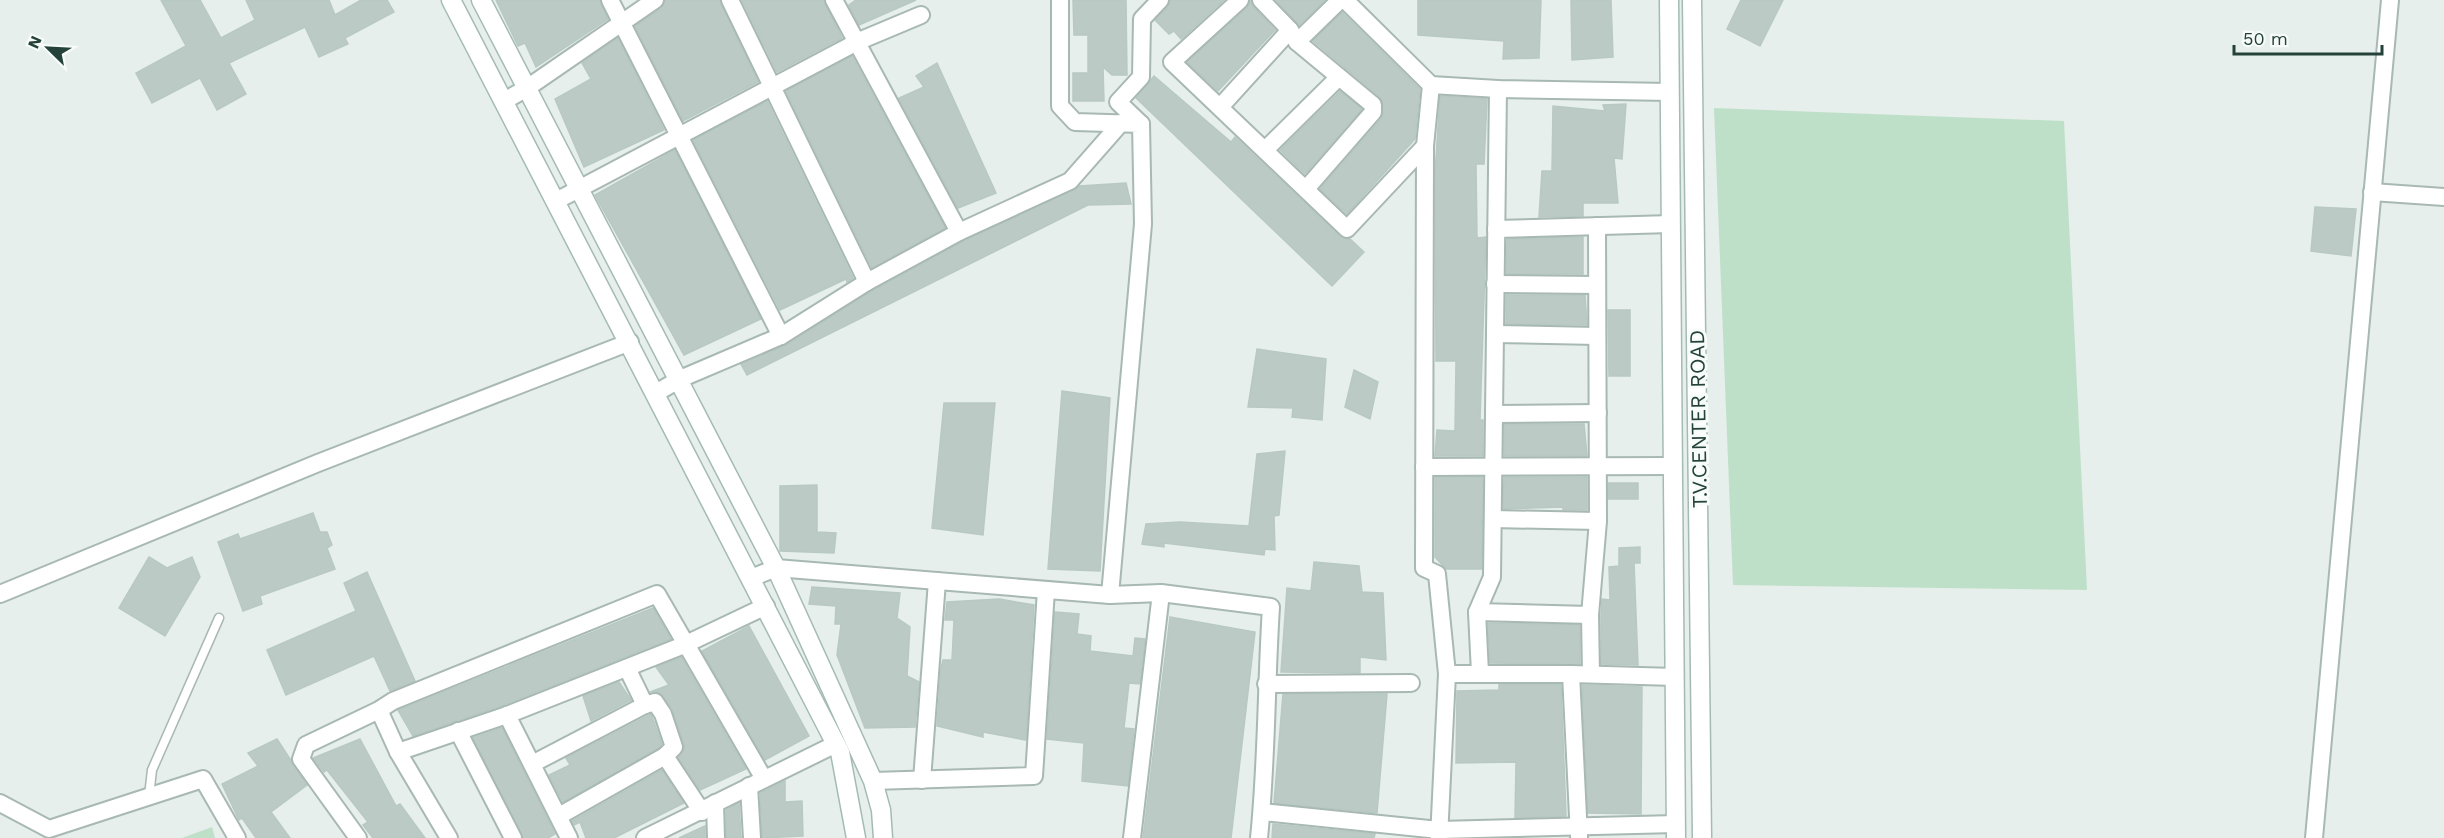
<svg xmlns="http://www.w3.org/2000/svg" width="2444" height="838" viewBox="0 0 2444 838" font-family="'Work Sans',sans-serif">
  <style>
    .green { fill: #bfe0c8 }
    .building { fill: #bbcac4; stroke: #b8c9c2; stroke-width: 1.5 }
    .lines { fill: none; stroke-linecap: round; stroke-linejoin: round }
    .lane-casing { stroke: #a8b8b2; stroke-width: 11 }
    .street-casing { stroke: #a8b8b2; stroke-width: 20 }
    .secondary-casing { stroke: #a4bbb3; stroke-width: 21 }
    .lane { stroke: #fff; stroke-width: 8 }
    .street { stroke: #fff; stroke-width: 16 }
    .secondary { stroke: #fff; stroke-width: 18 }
    .labels { text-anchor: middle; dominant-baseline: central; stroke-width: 6; stroke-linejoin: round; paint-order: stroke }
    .street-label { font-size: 21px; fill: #24423a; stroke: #f7fbf9 }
  </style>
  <rect width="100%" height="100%" fill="#e6efeb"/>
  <g class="green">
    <polygon points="1714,108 2064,121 2087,590 1733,585"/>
    <polygon points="212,827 215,838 182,838"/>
  </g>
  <g class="building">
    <polygon points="161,0 200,0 221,38 255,20 246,0 329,0 335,15 361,0 387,0 394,12 345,38 348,44 319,57 305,27 229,63 246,94 217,110 200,78 152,103 136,73 186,46"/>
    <polygon points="496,0 600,0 608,19 536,67 525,43 518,46"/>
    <polygon points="665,0 720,0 758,82 683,121 635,26 661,9"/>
    <polygon points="742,0 823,0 842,38 777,72"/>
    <polygon points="856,0 916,0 859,25 849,5"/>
    <polygon points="1073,0 1126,0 1127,75 1112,75 1103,67 1104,101 1073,101 1073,73 1088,73 1088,35 1074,35"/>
    <polygon points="1170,0 1224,0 1181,39 1174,31 1169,34 1155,20 1168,7"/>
    <polygon points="1250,0 1253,7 1275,30 1218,91 1187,62 1247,8"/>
    <polygon points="1276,0 1325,0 1299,25"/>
    <polygon points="1418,0 1541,0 1539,58 1503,59 1504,41 1418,35"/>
    <polygon points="1571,0 1611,0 1613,57 1572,60"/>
    <polygon points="1741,0 1783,0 1760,46 1727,29"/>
    <polygon points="1342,12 1420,89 1415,139 1347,214 1320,189 1381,119 1383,105 1380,97 1313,41"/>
    <polygon points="618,38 664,130 584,167 555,99 591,79 582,63"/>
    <polygon points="852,56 945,228 872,268 786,91"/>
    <polygon points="937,63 996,193 958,208 899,98 924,87 916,76"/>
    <polygon points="1154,76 1231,142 1235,137 1340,237 1350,239 1364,252 1332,286 1136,98"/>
    <polygon points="1340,91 1362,109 1305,174 1280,150"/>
    <polygon points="1440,96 1487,99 1484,164 1476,164 1477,238 1486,237 1480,420 1483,420 1483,456 1435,456 1437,430 1455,431 1456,361 1436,361 1435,174"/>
    <polygon points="767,101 853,278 847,282 846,279 780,310 693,140"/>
    <polygon points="1626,104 1622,159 1614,158 1618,203 1583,203 1583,216 1539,217 1542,171 1552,171 1553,106 1605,111 1603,105"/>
    <polygon points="675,150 761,319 684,355 595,195"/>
    <polygon points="1126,183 1131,204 1088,205 747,375 741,364 786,345 872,291 960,243 1079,186"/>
    <polygon points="2315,207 2356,209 2351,256 2311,251"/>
    <polygon points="1583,237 1583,274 1506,274 1507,239"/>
    <polygon points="1506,295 1585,295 1587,325 1506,324"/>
    <polygon points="1608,310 1630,310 1630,376 1609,376"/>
    <polygon points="1257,349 1326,359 1322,420 1292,417 1293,408 1248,407"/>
    <polygon points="1354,370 1378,382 1370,419 1345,407"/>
    <polygon points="1062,391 1110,398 1100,571 1048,569"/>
    <polygon points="944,403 995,403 983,535 932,528"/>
    <polygon points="1504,424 1584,424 1587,456 1504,456"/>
    <polygon points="1285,451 1279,515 1274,516 1275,550 1265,549 1264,555 1164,543 1164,547 1142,544 1146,524 1180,522 1249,526 1257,454"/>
    <polygon points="1435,477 1483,477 1482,569 1446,569 1435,557"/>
    <polygon points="1504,477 1587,477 1587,510 1563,510 1563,507 1503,509"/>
    <rect x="1608" y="483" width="30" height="16"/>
    <polygon points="817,485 817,532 836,533 834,553 780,551 780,486"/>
    <polygon points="313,513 320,532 327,532 332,545 327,548 335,569 260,596 262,604 243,611 218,542 238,534 240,539"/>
    <polygon points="1640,547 1640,563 1634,563 1638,665 1601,664 1601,615 1602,599 1610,600 1609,567 1619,566 1619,548"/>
    <polygon points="149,557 167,568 192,557 200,577 165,636 119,608"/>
    <polygon points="1314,562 1359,566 1362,592 1383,593 1386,660 1360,657 1360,673 1281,672 1287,588 1311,591"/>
    <polygon points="367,572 415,681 390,691 374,656 286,695 267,650 356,611 344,583"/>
    <polygon points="812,587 900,593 897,618 910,627 907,676 919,682 915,727 865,728 837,655 841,624 835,624 836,606 809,604"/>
    <polygon points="999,599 1034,605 1026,740 983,732 983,737 937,726 941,668 943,660 952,660 954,620 945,620 947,602"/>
    <polygon points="653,608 671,639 503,705 413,736 398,710"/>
    <polygon points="1055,612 1079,614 1077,634 1091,636 1090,651 1133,656 1135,638 1145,639 1140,684 1129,683 1124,728 1134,729 1128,786 1082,781 1084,743 1047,739"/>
    <polygon points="1170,617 1255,632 1231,838 1143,838"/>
    <polygon points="1488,623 1580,625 1580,664 1490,663"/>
    <polygon points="749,626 809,736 765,760 702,651"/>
    <polygon points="681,657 746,769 700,790 678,757 684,750 684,744 672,708 659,692 650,692 669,685 656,667"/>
    <polygon points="619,682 631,700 591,721 583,696"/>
    <polygon points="1499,684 1561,684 1566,816 1515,818 1516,762 1456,763 1457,691 1499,690"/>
    <polygon points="1582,685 1642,687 1641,814 1588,813"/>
    <polygon points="1283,694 1387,694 1377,813 1274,803"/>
    <polygon points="651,714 662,744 659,748 563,802 549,775 570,765 566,758"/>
    <polygon points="502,728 555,834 548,838 523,838 473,738"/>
    <polygon points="277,739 307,785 271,812 290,838 256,838 242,818 239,820 222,784 258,766 248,753"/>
    <polygon points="360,739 396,806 400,804 425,838 373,838 363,825 368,822 327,770 324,772 313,758"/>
    <polygon points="662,770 684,803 614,838 586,838 580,822 574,825 572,821"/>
    <polygon points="785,781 785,802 802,801 803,836 762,838 760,793"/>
    <polygon points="739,803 741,838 726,838 726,810"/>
    <polygon points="1273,824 1375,834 1374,838 1272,838"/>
    <polygon points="705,826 705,838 679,838"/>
  </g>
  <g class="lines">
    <defs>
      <polyline id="lane" points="149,796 152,770 219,618"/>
      <g id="street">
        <polyline points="610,0 781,336"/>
        <polyline points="730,0 867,282"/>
        <polyline points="834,0 959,232"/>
        <polyline points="1060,0 1060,106 1075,122 1141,124 1143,224 1110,595"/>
        <polyline points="1240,0 1172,62 1347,229 1425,146"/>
        <polyline points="1261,0 1290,30 1297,42 1373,105 1373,112 1306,189"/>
        <polyline points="1345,0 1431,85 1498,89 1670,92"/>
        <polyline points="1297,42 1340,0"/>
        <polyline points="1431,85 1425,146 1424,568 1437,574 1447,674 1439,838"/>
        <polyline points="504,101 527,88 655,0"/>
        <polyline points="1221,106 1290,30"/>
        <polyline points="1141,124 1118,102 1141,77 1142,19 1160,0"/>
        <polyline points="1266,149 1339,77"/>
        <polyline points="2372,192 2444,197"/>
        <polyline points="556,201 859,41 921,15"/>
        <polyline points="1496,229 1671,224"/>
        <polyline points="1495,284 1597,285"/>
        <polyline points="1495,334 1597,336"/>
        <polyline points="656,393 680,379 781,336 867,282 959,232 1070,181 1121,123"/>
        <polyline points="1494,414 1598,413"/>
        <polyline points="1424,467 1673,466"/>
        <polyline points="1493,519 1598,521"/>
        <path d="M 751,578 L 776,568 L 1110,595 L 1161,593 L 1271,607 C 1266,684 1267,761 1259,838"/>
        <polyline points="0,594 318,463 630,342"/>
        <polyline points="1477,612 1590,615"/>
        <polyline points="627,668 645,705 655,702 663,714 674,747 665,756 702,812"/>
        <polyline points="1480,673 1477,612 1492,577 1498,89"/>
        <polyline points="1447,674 1571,674 1675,677"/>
        <polyline points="1571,674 1579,837"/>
        <polyline points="1591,674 1590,615 1598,521 1597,226"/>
        <polyline points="1266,684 1411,683"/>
        <polyline points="379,710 398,752 449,838"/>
        <polyline points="507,715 569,838"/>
        <polyline points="458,731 513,838"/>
        <polyline points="398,752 507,715 684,645 766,606"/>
        <polyline points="532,764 645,705"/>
        <polyline points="922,780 937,581"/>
        <polyline points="873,781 1034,776 1046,590"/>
        <polyline points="749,786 752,838"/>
        <polyline points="0,803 49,829 203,779 237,838"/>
        <polyline points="715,803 716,838"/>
        <polyline points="1262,812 1439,830 1676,824"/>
        <polyline points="559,816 665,756"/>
        <polyline points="358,838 301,759 306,745 379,710 393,701 657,594 764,779"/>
        <polyline points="645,838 836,744"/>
        <polyline points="1132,838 1161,593"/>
        <polyline points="2314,838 2390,0"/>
      </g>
      <g id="secondary">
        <polyline points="451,0 840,752 856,838"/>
        <polyline points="481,0 776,568 873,781 881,810 883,838"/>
        <polyline points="1669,0 1676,838"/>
        <polyline points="1692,0 1702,838"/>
      </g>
    </defs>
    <use href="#lane" class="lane-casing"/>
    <use href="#street" class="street-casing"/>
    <use href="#secondary" class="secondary-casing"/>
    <use href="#lane" class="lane"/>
    <use href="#street" class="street"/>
    <use href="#secondary" class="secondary"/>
  </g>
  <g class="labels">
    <g class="street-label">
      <text transform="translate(1698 419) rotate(-91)">T.V.CENTER ROAD</text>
    </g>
  </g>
  <g transform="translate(48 48) rotate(294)" stroke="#f7fbf9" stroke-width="4.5" paint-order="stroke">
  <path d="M0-4.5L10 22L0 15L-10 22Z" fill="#24423a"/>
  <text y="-9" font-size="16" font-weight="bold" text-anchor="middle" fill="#24423a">N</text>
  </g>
  <path d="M2234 45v9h148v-9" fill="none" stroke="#24423a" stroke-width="3"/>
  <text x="2243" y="45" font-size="18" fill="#24423a" stroke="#f7fbf9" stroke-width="4.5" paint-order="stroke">50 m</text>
</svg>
